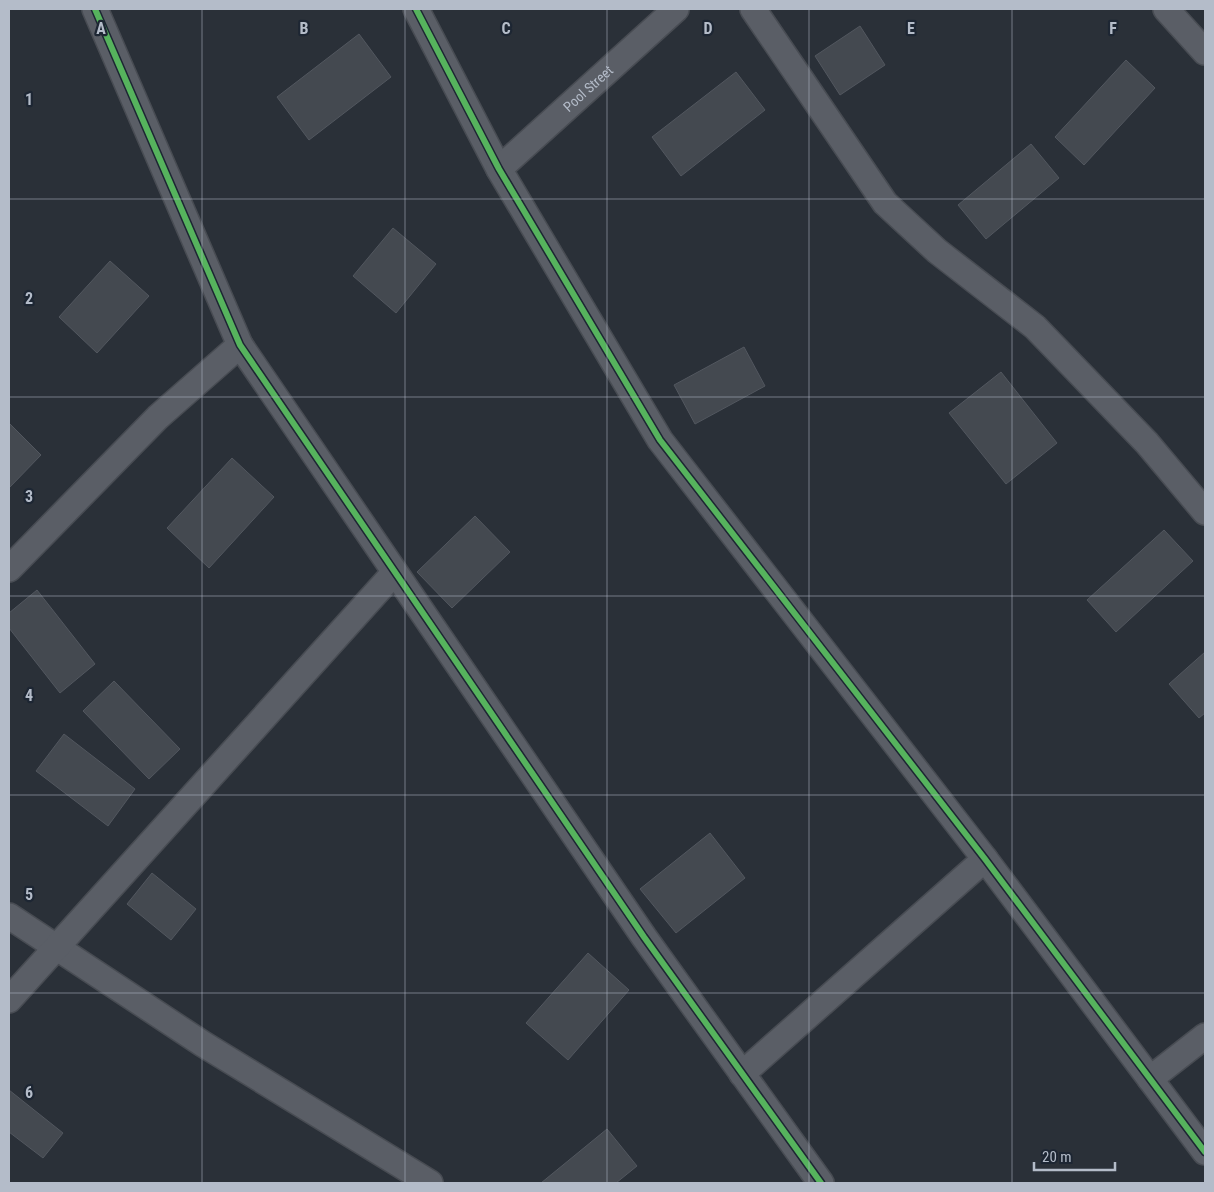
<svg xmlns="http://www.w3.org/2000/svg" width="1214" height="1192" viewBox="0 0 1214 1192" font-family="'Roboto Condensed',sans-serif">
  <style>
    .building { fill: #444950; stroke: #52575f }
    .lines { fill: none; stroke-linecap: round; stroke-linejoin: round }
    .street-casing { stroke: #484c53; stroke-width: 28 }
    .street { stroke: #5a5e66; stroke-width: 25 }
    .cycleway-casing { stroke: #1d2633; stroke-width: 9 }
    .cycleway { stroke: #56b35d; stroke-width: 6 }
    .grid { fill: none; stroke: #b4bcc9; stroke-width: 1; stroke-opacity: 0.55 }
    .labels { text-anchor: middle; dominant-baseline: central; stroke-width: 4.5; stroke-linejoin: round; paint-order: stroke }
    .street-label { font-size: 14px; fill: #b4bcc9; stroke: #1d2633 }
    .grid-label { font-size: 16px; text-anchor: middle; font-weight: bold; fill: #b4bcc9; stroke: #1d2633; stroke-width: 4.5; stroke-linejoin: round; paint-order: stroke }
  </style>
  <rect width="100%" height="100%" fill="#2a3038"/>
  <g class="building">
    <polygon points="860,26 885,65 840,95 815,56"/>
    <polygon points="359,34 391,77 309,140 277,97"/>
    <polygon points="1126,60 1155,88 1084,165 1055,137"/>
    <polygon points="736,72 765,110 681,176 652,137"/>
    <polygon points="1031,144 1059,178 986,239 958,205"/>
    <polygon points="393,228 436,264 396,313 353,276"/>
    <polygon points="110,261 149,296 97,353 59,317"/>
    <polygon points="744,347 765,386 695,424 674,385"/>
    <polygon points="1001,372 1057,443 1006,484 949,413"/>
    <polygon points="9,423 41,455 9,488"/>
    <polygon points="232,458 274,497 209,568 167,528"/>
    <polygon points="475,516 510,552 452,608 417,572"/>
    <polygon points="1164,530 1193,561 1116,632 1087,600"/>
    <polygon points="37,590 95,664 60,693 9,628 9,613"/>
    <polygon points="1205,652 1205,713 1199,718 1169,684"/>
    <polygon points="114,681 180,749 149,779 83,711"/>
    <polygon points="64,734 135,789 108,826 36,771"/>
    <polygon points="710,833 745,878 676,933 640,889"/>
    <polygon points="152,873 196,909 171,940 127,904"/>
    <polygon points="588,953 629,990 568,1060 526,1023"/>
    <polygon points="9,1090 63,1133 43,1158 9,1132"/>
    <polygon points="607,1129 637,1166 616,1183 541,1183"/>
  </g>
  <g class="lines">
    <defs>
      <g id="street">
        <polyline points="95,9 240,345 644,937 821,1183"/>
        <polyline points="416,9 499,169 660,440 985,859 1205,1152"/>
        <polyline points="753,9 885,203 937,251 1035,327 1147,443 1205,512"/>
        <polyline points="1166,9 1205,52"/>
        <path id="s1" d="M 499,169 L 676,9"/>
        <polyline points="9,569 158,417 240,345"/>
        <polyline points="9,916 203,1044 430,1183"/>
        <polyline points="9,1000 394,573"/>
        <polyline points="742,1074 985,859"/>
        <polyline points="1150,1079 1205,1036"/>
      </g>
    </defs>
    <use href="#street" class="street-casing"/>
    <use href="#street" class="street"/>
    <defs>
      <g id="cycleway">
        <polyline points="95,9 240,345 644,937 821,1183"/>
        <polyline points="416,9 499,169 660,440 985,859 1205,1152"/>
      </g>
    </defs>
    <use href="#cycleway" class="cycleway-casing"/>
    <use href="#cycleway" class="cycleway"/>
  </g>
  <path class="grid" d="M 202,9 L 202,1183M 405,9 L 405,1183M 607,9 L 607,1183M 809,9 L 809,1183M 1012,9 L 1012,1183M 9,199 L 1205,199M 9,397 L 1205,397M 9,596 L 1205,596M 9,795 L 1205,795M 9,993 L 1205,993"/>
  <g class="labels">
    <g class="street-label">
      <text stroke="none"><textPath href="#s1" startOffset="120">Pool Street</textPath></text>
    </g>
  </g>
  <g class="grid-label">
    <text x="101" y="34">A</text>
    <text x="304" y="34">B</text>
    <text x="506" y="34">C</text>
    <text x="708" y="34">D</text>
    <text x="911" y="34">E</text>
    <text x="1113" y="34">F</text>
    <text x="29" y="105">1</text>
    <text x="29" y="304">2</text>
    <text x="29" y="502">3</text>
    <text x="29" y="701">4</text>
    <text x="29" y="900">5</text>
    <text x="29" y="1098">6</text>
  </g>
  <rect width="1214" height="1192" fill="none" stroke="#b4bcc9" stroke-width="20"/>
  <path d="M1034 1162v8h81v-8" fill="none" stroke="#b4bcc9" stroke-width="2.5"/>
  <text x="1042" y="1162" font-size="15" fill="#b4bcc9" stroke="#1d2633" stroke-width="4" paint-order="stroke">20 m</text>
</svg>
